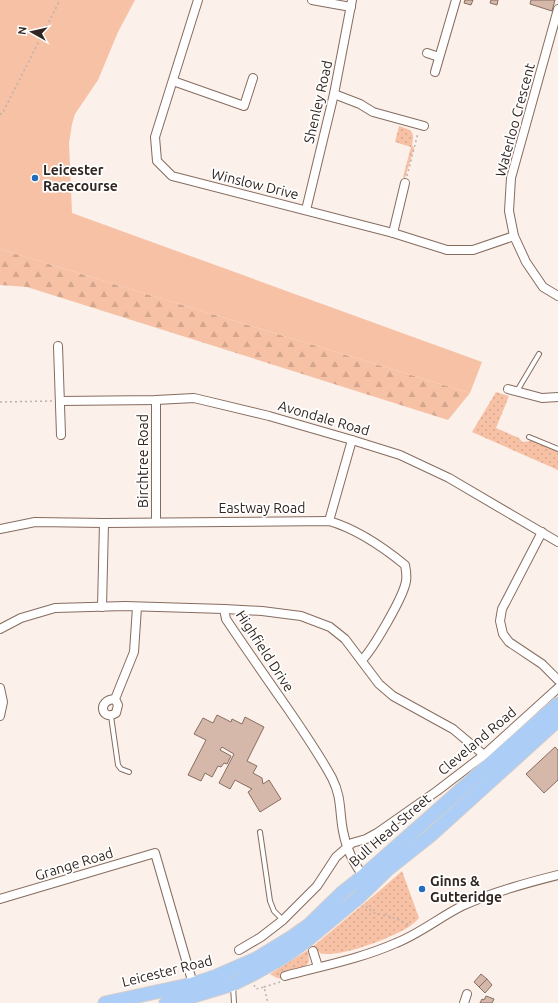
<svg xmlns="http://www.w3.org/2000/svg" width="558" height="1003" viewBox="0 0 558 1003" font-family="Ubuntu,sans-serif">
  <style>
    .grass { fill: url(#grass-dots) }
    .forest { fill: url(#forest-firs) }
    .garden { fill: #f7c1a5 }
    .building { fill: #d5b8aa; stroke: #886e61 }
    .lines { fill: none; stroke-linecap: round; stroke-linejoin: round }
    .service-casing { stroke: #866c5f; stroke-width: 6 }
    .minor-casing { stroke: #866c5f; stroke-width: 10 }
    .primary-casing { stroke: #d1cfce; stroke-width: 15 }
    .path { stroke: #bcb0ab; stroke-width: 1.5; stroke-dasharray: 2 3; stroke-linecap: butt }
    .service { stroke: #fff; stroke-width: 4 }
    .minor { stroke: #fff; stroke-width: 8 }
    .primary { stroke: #accdf6; stroke-width: 13 }
    .poi-dot { fill: #246dbd; stroke: #fff; stroke-width: 1.5 }
    .labels { text-anchor: middle; dominant-baseline: central; stroke-width: 3.5; stroke-linejoin: round; paint-order: stroke }
    .street-label { font-size: 14px; fill: #302520; stroke: #fff }
    .poi-label { font-size: 14px; font-weight: bold; fill: #302520; stroke: #fff; text-anchor: start }
  </style>
  <defs>
    <pattern id="grass-dots" width="8" height="8" patternUnits="userSpaceOnUse"><rect width="8" height="8" fill="#f7c1a5"/><path d="M2 2h.1M6 6h.1" fill="none" stroke="#d4a68e" stroke-width="1.8" stroke-linecap="round"/></pattern>
    <pattern id="forest-firs" width="22" height="20" patternUnits="userSpaceOnUse"><rect width="22" height="20" fill="#f7c1a5"/><path d="M5 1l3.5 6h-7zM16 11l3.5 6h-7z" fill="#d4a68e"/></pattern>
  </defs>
  <rect width="100%" height="100%" fill="#fcf0ea"/>
  <g class="grass">
    <path d="M 399,126 C 412,130 415,131 412,145 L 414,148 L 405,178 L 403,177 L 411,147 L 395,142 Z"/>
    <polygon points="496,392 509,396 496,428 519,438 522,442 532,441 558,452 558,470 472,432"/>
    <path d="M 402,871 L 419,918 C 416,921 413,924 410,926 C 394,937 338,959 320,953 L 316,947 L 310,949 L 378,892 Z"/>
    <polygon points="308,950 309,962 305,967 282,972 284,980 275,977 270,974"/>
  </g>
  <polygon class="forest" points="0,249 470,393 448,420 27,287 0,285"/>
  <polygon class="garden" points="0,0 135,0 118,32 98,80 75,114 72,124 69,143 72,213 482,362 470,393 0,249"/>
  <g class="building">
    <polygon points="465,0 473,0 471,5 464,3"/>
    <polygon points="491,0 498,0 497,5 490,3"/>
    <polygon points="531,0 555,0 552,11 530,4"/>
    <polygon points="217,715 231,722 232,719 242,724 245,717 264,727 247,761 257,766 253,773 262,778 263,784 269,780 281,799 260,812 248,792 252,789 235,780 230,789 219,783 234,754 222,747 220,750 231,756 227,764 224,763 221,767 218,766 212,777 205,773 201,781 188,775 206,740 194,734 203,718 213,723"/>
    <polygon points="555,747 558,750 558,780 544,793 526,774"/>
    <polygon points="481,974 487,979 479,987 474,982"/>
    <polygon points="487,979 492,985 485,993 479,987"/>
    <polygon points="486,996 494,999 492,1003 480,1003 482,999 484,1000"/>
  </g>
  <g class="lines">
    <defs>
      <g id="service">
        <polyline points="517,391 539,354"/>
        <polyline points="529,437 558,449"/>
        <polyline points="111,716 118,765 121,769 129,772"/>
        <polyline points="260,832 270,901 274,911 283,920"/>
        <polyline points="233,986 234,1003"/>
      </g>
      <g id="minor">
        <polyline points="198,0 155,137 157,161 172,176 393,233 447,250 473,250 514,236"/>
        <polyline points="312,0 351,7"/>
        <polyline points="558,9 511,178 509,211 514,236 526,262 543,287 558,296"/>
        <polyline points="427,53 439,57"/>
        <polyline points="435,72 456,0"/>
        <polyline points="173,81 244,106 253,78"/>
        <polyline points="334,94 360,104 373,112 424,126"/>
        <polyline points="306,210 334,94 352,0"/>
        <polyline points="393,233 405,183"/>
        <polyline points="58,346 61,435"/>
        <polyline points="508,389 542,398 558,397"/>
        <polyline points="60,401 156,400 194,398 269,416 352,440 400,455 449,478 558,542"/>
        <polyline points="329,521 352,440"/>
        <polyline points="156,522 156,400"/>
        <path d="M 0,529 L 35,522 L 104,523 L 329,521 C 357,529 383,547 405,565 C 406,570 407,576 406,581 C 404,596 373,649 362,660"/>
        <polyline points="542,532 502,609 500,621 503,634 509,642 542,664 558,680"/>
        <polyline points="102,607 104,523"/>
        <polyline points="224,609 262,611 301,616 330,627 345,639 379,684 393,696 453,729 484,755"/>
        <path d="M 0,629 L 21,618 L 55,608 L 125,606 L 224,609 L 226,619 C 246,649 267,679 288,709 C 303,731 319,754 332,778 C 342,798 339,810 343,831 C 346,848 355,866 366,879"/>
        <polyline points="0,688 3,702 0,716"/>
        <path d="M 115,699 L 118,705 L 116,713 C 102,722 96,700 115,699 L 134,652 L 137,607"/>
        <polyline points="0,899 155,853 193,984"/>
        <polyline points="239,950 261,937 283,920 317,886 336,857 352,843 366,839 377,833 437,791 484,755 558,688"/>
        <polyline points="313,951 318,967"/>
        <path d="M 285,976 C 322,966 360,959 396,943 C 419,934 440,917 462,906 C 492,892 526,883 558,875"/>
        <polyline points="464,1003 467,994"/>
      </g>
      <g id="primary">
        <polyline points="105,1003 193,984 217,976 256,959 292,937 309,925 343,892 363,876 558,704"/>
        <polyline points="166,1003 190,997 233,984 255,973 284,957 305,942 358,898 387,870 431,835 558,720"/>
      </g>
    </defs>
    <use href="#service" class="service-casing"/>
    <use href="#minor" class="minor-casing"/>
    <use href="#primary" class="primary-casing"/>
    <g class="path">
      <polyline points="0,114 2,114 60,0"/>
      <polyline points="407,176 418,133"/>
      <polyline points="0,402 52,401"/>
      <polyline points="366,906 374,913 392,917 406,923 410,927"/>
      <polyline points="254,985 256,989 264,987 268,1003"/>
      <polyline points="264,987 280,982"/>
    </g>
    <use href="#service" class="service"/>
    <use href="#minor" class="minor"/>
    <use href="#primary" class="primary"/>
  </g>
  <g class="poi-dot">
    <circle cx="35" cy="178" r="4"/>
    <circle cx="422" cy="889" r="4"/>
  </g>
  <g class="labels">
    <g class="street-label">
      <text transform="translate(318 102) rotate(-77)">Shenley Road</text>
      <text transform="translate(515 120) rotate(-75)">Waterloo Crescent</text>
      <text transform="translate(255 184) rotate(14)">Winslow Drive</text>
      <text transform="translate(324 418) rotate(16)">Avondale Road</text>
      <text transform="translate(143 461) rotate(-90)">Birchtree Road</text>
      <text x="262" y="508">Eastway Road</text>
      <text transform="translate(265 651) rotate(57)">Highfield Drive</text>
      <text transform="translate(477 741) rotate(-40)">Cleveland Road</text>
      <text transform="translate(390 830) rotate(-41)">Bull Head Street</text>
      <text transform="translate(74 864) rotate(-17)">Grange Road</text>
      <text transform="translate(167 971) rotate(-14)">Leicester Road</text>
    </g>
    <g class="poi-label">
      <text x="43" y="170">Leicester<tspan x="43" dy="16">Racecourse</tspan></text>
      <text x="430" y="881">Ginns &amp;<tspan x="430" dy="16">Gutteridge</tspan></text>
    </g>
  </g>
  <g transform="translate(32 32) rotate(278)" stroke="#ffffff" stroke-width="3" paint-order="stroke">
  <path d="M0-3L7 15L0 10L-7 15Z" fill="#302520"/>
  <text y="-6" font-size="11" font-weight="bold" text-anchor="middle" fill="#302520">N</text>
  </g>
</svg>
